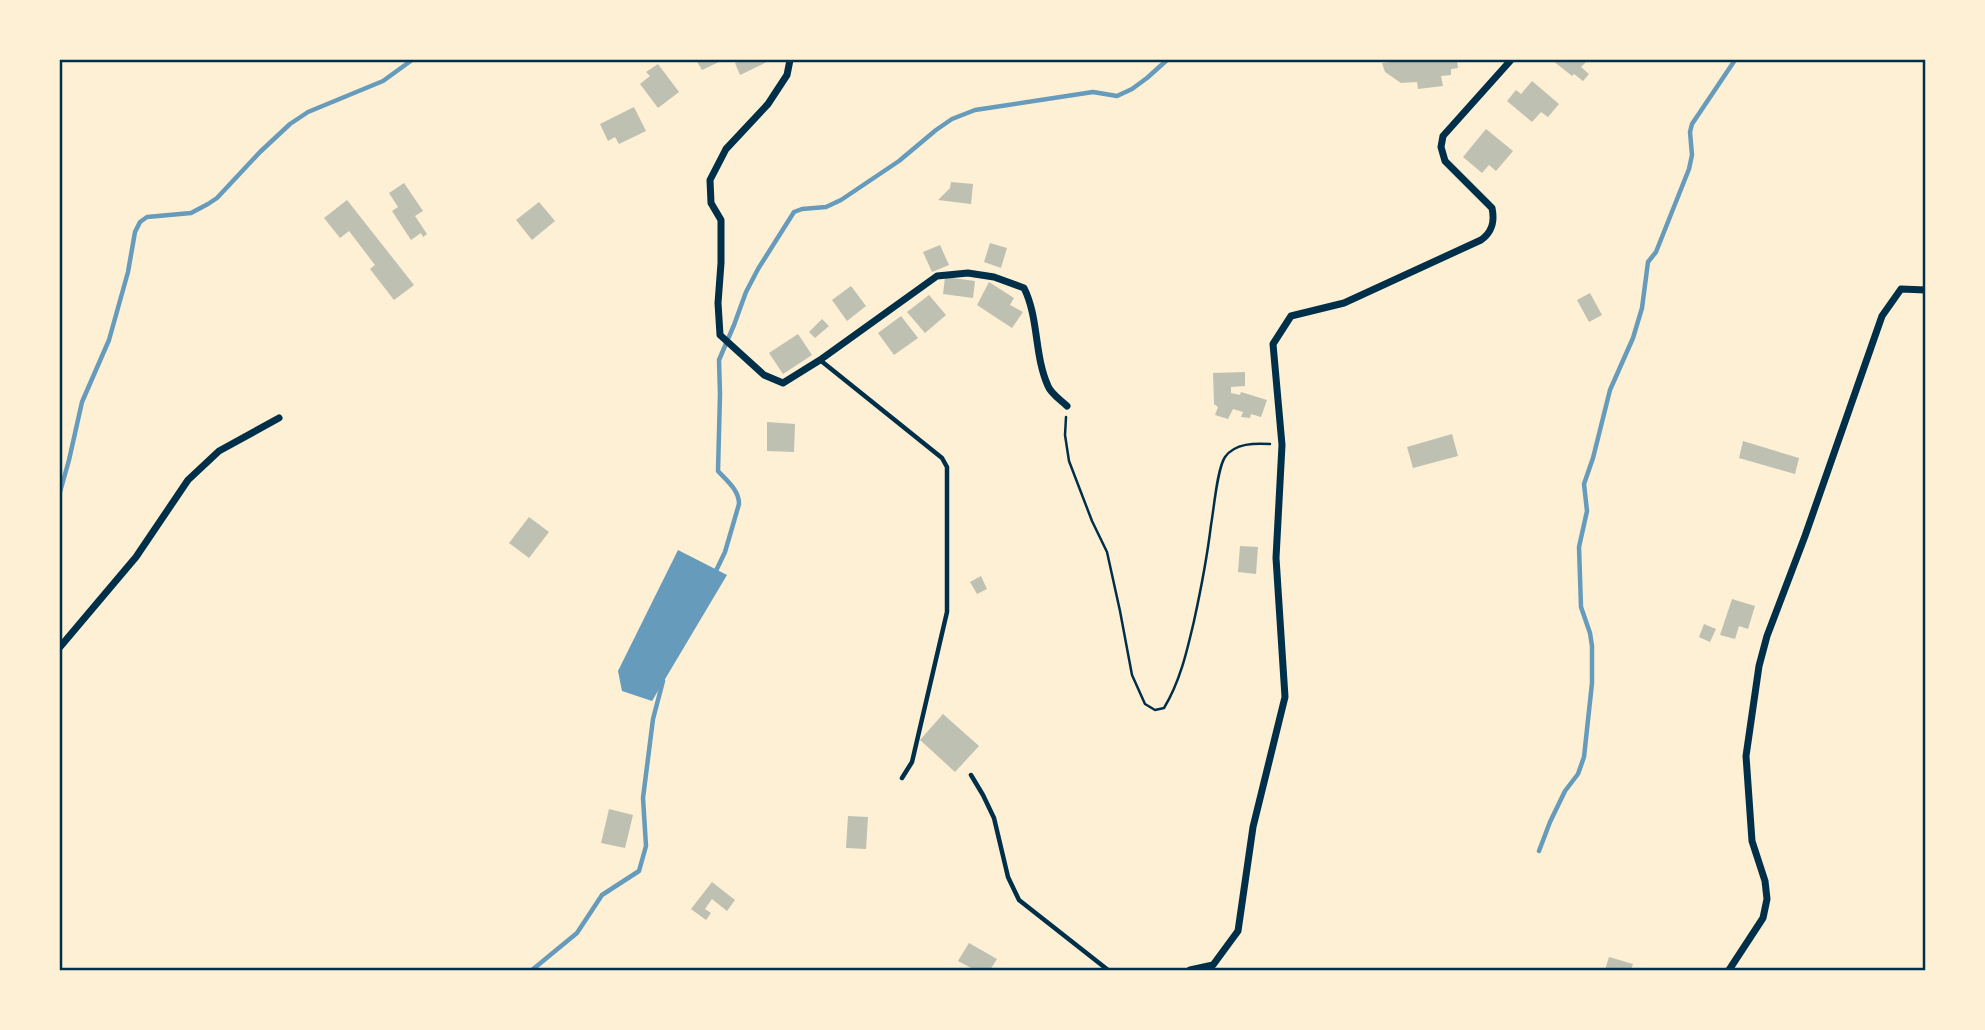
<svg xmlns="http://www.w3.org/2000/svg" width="1985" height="1030" viewBox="0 0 1985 1030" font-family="'Nunito Sans',sans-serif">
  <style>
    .water { fill: #669bbc }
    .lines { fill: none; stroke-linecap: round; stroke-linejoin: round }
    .stream { stroke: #669bbc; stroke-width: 4.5 }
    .building { fill: #bec0b2 }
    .path { stroke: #003049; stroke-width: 2.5 }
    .service { stroke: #003049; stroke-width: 4.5 }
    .minor { stroke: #003049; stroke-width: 7 }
    .neatline { fill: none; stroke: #003049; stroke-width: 2.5 }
  </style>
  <rect width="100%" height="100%" fill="#fdf0d5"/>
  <polygon class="water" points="678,550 727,575 652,701 622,691 618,671"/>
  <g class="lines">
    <g class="stream">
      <polyline points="60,492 69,460 82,402 109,340 128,272 135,232 140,222 147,217 191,213 208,204 217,198 260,152 290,124 308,112 383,81 412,60"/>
      <path d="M 714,575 L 725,552 L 739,504 C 739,490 727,481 718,471 L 720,394 L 719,360 L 734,325 L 746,292 L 758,269 L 794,212 L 802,209 L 826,207 L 841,200 L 899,161 L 936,130 L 952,119 L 975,110 L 1093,92 L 1117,96 L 1132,89 L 1147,78 L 1167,60"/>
      <polyline points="1539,851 1550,822 1565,791 1578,774 1584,757 1592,683 1592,646 1590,633 1581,607 1579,547 1587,511 1584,484 1593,458 1610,390 1633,338 1642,308 1648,262 1656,252 1689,169 1692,155 1690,132 1692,124 1735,60"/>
      <polyline points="532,970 577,933 602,895 639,871 646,846 643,798 653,719 663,681"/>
    </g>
  </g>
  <g class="building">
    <polygon points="696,60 723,60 702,70"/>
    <polygon points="743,60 771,60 740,75 735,63"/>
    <polygon points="1409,60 1457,60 1458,68 1451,69 1451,75 1441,76 1443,86 1418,89 1417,82 1401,83 1385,72 1382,63"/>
    <polygon points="1552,60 1588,60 1581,67 1589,74 1583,81 1574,74 1572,76"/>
    <polygon points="658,64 679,92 658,108 640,84 650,76 646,72"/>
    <polygon points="1532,81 1559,104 1548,117 1541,112 1532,122 1507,101 1516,90 1521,94"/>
    <polygon points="634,107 646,131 619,144 615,137 608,141 600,124"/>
    <polygon points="1486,129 1513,151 1496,171 1489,165 1482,173 1463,157"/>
    <polygon points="951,182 973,184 971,204 938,200 950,188"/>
    <polygon points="404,183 423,211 415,216 427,234 423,237 421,233 411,240 392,211 398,207 389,193"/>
    <polygon points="347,200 414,285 394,300 370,269 375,265 349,231 340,238 324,218"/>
    <polygon points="539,202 555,221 532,240 516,220"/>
    <polygon points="990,243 1007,248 1001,268 984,262"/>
    <polygon points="940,245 949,265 932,272 923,252"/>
    <polygon points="945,277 975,281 973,298 943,294"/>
    <polygon points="989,282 1014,298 1010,305 1023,312 1012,328 977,305"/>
    <polygon points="851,286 866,306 847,321 832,300"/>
    <polygon points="1590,293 1602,315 1589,322 1577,300"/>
    <polygon points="929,295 946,315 925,333 907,312"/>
    <polygon points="901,316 918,338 894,355 878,333"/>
    <polygon points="822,319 829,326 815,338 809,332"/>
    <polygon points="798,334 812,355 783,374 769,353"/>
    <polygon points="1245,372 1245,386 1231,387 1231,393 1240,395 1241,392 1267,400 1261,417 1251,414 1250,418 1241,417 1243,412 1233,409 1228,419 1215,415 1218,407 1214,404 1213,373"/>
    <polygon points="767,422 795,424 794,452 767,451"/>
    <polygon points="1452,434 1458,456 1413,468 1407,447"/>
    <polygon points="1743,441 1799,458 1795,474 1739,458"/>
    <polygon points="529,517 549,532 529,558 509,543"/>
    <polygon points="1240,546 1258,547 1256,574 1238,572"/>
    <polygon points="981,576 987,589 977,594 970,582"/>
    <polygon points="1732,599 1755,606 1748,629 1739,626 1735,639 1720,635"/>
    <polygon points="1704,624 1716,629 1710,642 1699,637"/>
    <polygon points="943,714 979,746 955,772 920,740"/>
    <polygon points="609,809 633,815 625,848 601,843"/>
    <polygon points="848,816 868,817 866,849 846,848"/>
    <polygon points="712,882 735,900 727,911 712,899 705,909 711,913 706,920 691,909"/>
    <polygon points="969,943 997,959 990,970 975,970 958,961"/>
    <polygon points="1609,957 1633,964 1631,970 1605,970"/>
  </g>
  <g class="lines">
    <path class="path" d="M 1066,417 L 1065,435 L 1069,461 L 1092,521 L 1107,552 L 1120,611 L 1132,675 L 1145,704 L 1155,710 L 1164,708 C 1180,682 1187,651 1194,621 C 1201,589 1207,558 1211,525 C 1214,509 1217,469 1225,457 C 1235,443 1255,443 1270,444"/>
    <g class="service">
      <polyline points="820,360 942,458 947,467 947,612 912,762 902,778"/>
      <polyline points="971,775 983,795 994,818 1008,877 1019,900 1108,970"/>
    </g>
    <g class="minor">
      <path d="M 790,60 L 787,75 L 768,104 L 726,149 L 710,180 L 711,203 L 721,220 L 721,263 L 718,303 L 720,335 L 764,375 L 783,383 L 820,360 L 937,276 L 968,273 L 994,277 L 1024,288 C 1039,318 1034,355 1048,386 C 1051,394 1061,400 1067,406"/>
      <polyline points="60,647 136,557 188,480 219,451 279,418"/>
      <path d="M 1190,970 L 1213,965 L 1238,931 L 1253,827 L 1285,697 L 1276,558 L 1282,445 L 1273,344 L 1291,316 L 1344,303 L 1481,240 C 1492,232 1495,222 1492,208 L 1445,161 L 1441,147 L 1443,136 L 1511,60"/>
      <polyline points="1729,970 1763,918 1767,899 1765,881 1752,841 1746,756 1759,666 1767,636 1805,536 1882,316 1901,289 1926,290"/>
    </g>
  </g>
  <rect width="1985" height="1030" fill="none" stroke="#fdf0d5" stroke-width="122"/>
  <rect x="61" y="61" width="1863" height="908" class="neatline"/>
</svg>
